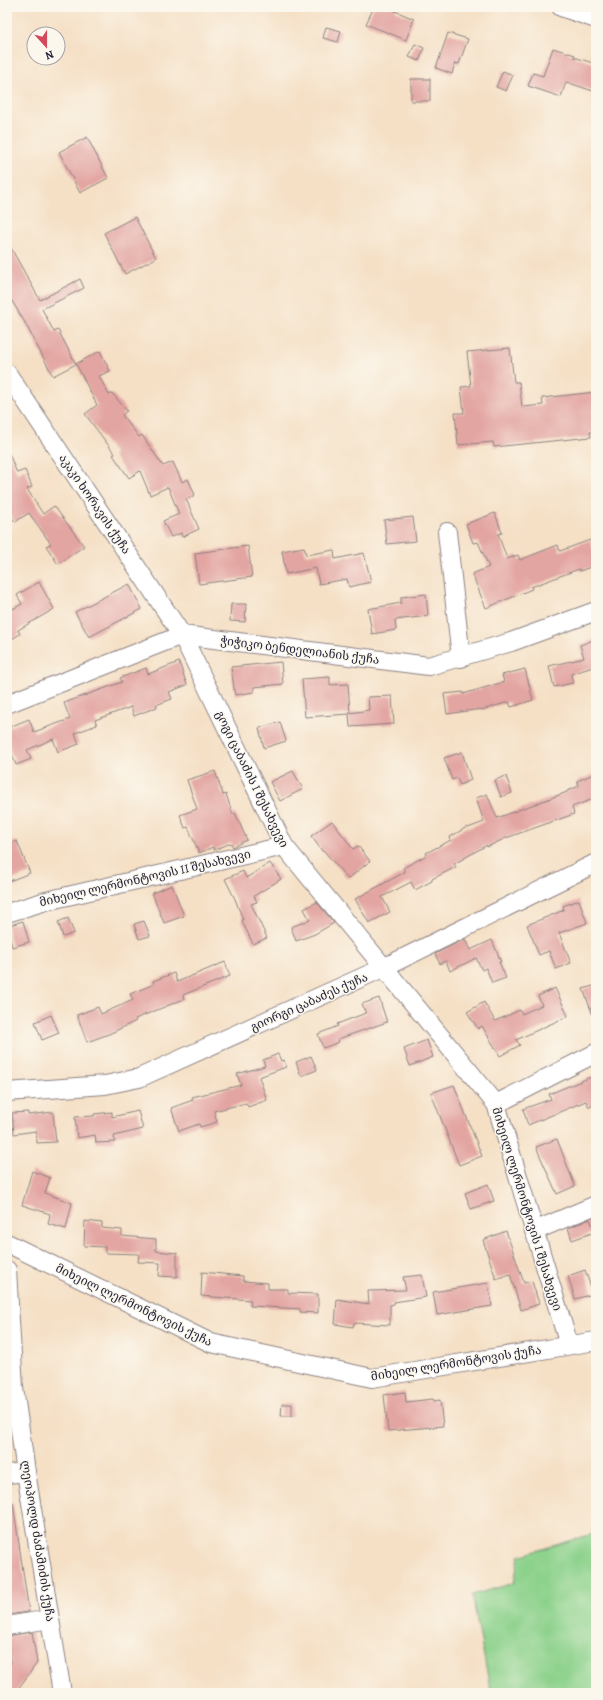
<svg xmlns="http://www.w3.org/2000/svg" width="603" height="1700" viewBox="0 0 603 1700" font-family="Alegreya,'Noto Serif Georgian',serif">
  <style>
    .green { fill: #8dd28c; stroke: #587a64 }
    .building { fill: #e3a5a2 }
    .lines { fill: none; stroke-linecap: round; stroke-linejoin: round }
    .minor-casing { stroke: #8c8180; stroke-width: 20 }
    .minor { stroke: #fff; stroke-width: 18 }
    .labels { text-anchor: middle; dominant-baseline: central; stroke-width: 3; stroke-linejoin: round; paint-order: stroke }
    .street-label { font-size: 12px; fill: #22223b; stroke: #fbf7ec }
  </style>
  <rect width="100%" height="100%" fill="#fbf7ec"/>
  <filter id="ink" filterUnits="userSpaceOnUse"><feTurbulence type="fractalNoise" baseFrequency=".025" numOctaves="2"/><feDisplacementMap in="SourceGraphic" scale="8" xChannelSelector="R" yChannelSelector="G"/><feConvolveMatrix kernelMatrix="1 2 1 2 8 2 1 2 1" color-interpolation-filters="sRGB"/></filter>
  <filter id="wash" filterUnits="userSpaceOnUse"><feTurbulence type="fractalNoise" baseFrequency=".012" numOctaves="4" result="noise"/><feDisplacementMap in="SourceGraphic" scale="16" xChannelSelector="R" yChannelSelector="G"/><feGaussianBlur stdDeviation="0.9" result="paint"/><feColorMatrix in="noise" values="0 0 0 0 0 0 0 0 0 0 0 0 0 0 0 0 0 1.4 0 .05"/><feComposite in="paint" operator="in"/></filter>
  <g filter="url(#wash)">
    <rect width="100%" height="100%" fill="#f5e0c6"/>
    <polygon class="green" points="596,1533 596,1693 491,1693 472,1595 514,1583 519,1556"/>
    <g id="blocks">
      <g class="building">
        <polygon points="374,7 397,7 395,11 414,19 406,40 366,24"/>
        <polygon points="326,27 341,31 338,42 323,38"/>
        <polygon points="448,33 468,39 459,64 455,63 452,74 436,68"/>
        <polygon points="415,44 424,48 419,61 409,57"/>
        <polygon points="553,48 575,55 574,57 596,64 596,92 566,82 561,97 528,86 533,73 543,76"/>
        <polygon points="503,71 513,75 506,91 496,87"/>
        <rect x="411" y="79" width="19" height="22"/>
        <polygon points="87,137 108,178 80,193 59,152"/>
        <polygon points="135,217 156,258 125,274 104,233"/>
        <polygon points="7,241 40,300 80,279 84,288 42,309 54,332 58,330 76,364 53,376 24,321 7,293"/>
        <polygon points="510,348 514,382 519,382 522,407 543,405 542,398 596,392 596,432 590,432 591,437 494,447 493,442 458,445 455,413 464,413 461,387 471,386 467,352"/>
        <polygon points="100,351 110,371 99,376 109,395 112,393 127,411 122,415 139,437 142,435 163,466 173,462 182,482 188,479 195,495 186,499 199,529 182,537 181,533 171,537 163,521 179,514 168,487 150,495 140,471 129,478 113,455 115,454 85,414 97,405 76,364"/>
        <polygon points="7,449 17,473 25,470 32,487 27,489 43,514 54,506 84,546 58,564 46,546 51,544 29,513 15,522 7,510"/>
        <polygon points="495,513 502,533 498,534 507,559 518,555 520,560 558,545 560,551 590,540 596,557 596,565 580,571 579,569 531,587 532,589 486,608 472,574 489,567 478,542 473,543 466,524"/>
        <polygon points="413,517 416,541 387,544 384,520"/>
        <polygon points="248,546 252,577 199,584 195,553"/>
        <polygon points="304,547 306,555 334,550 335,559 364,553 371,582 349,587 347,579 319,584 316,568 286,574 282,551"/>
        <polygon points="39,582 54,609 18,630 20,634 7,642 7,612 22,604 17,595"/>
        <polygon points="129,584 142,609 89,637 75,612"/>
        <polygon points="426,594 428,616 395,620 396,630 372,634 368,609 401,603 401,597"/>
        <polygon points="231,604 246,604 245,622 230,621"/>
        <polygon points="596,639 596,666 571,674 573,683 554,687 549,666 584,658 580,645"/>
        <polygon points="179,662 187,685 169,692 172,699 156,705 157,707 134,716 131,707 95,720 97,725 75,733 79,744 58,752 53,739 27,750 31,759 16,765 7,742 7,728 29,719 34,732 70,719 64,703 122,682 120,678 146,668 148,674"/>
        <polygon points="281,662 283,684 254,687 254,692 235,695 231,667"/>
        <polygon points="525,669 533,700 511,707 509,702 482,710 481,709 447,714 444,694 463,692 463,694 504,682 502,675"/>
        <polygon points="330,677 330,685 348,684 350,713 369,710 368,697 392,696 394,724 350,727 349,714 305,717 302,679"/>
        <polygon points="280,722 286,741 264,748 259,728"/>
        <polygon points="462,752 471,780 460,785 457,778 452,780 444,758"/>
        <polygon points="215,771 223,795 226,794 233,815 235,813 247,840 233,847 231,843 214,850 213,847 199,853 188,827 185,828 180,815 197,809 187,780"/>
        <polygon points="293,771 303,789 280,801 270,782"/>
        <polygon points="596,773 596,798 572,807 574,814 506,838 487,847 487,845 454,864 456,867 432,879 432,881 415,890 411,882 382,897 390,912 369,923 355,899 405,872 403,868 427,855 426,853 451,840 450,837 467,827 468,828 484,822 476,798 487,794 497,818 567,792 567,791 579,786 577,781"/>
        <polygon points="506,776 512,793 501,797 495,780"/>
        <polygon points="332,821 353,849 358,846 370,861 348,879 324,851 323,852 311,836"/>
        <polygon points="17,841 30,873 7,882 7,845"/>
        <polygon points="270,863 281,879 254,896 257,902 251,904 267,938 253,944 242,921 243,920 235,899 225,879 243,871 246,878"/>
        <polygon points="172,885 184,916 164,923 152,893"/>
        <polygon points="579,900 587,923 559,933 571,963 556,969 549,951 539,955 527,925 564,910 563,906"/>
        <polygon points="317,902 334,923 315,934 296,941 291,927 310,920 304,909"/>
        <polygon points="68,918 74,933 63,937 58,922"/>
        <polygon points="23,921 29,942 12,947 7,926"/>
        <polygon points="144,921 150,936 139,939 134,924"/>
        <polygon points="465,939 470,950 492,940 501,962 499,962 506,978 492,983 486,968 482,970 476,958 450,971 446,961 440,964 435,954"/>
        <polygon points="225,962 230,976 183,995 184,999 135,1019 136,1021 109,1034 87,1042 77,1015 98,1007 101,1014 133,1000 130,994 154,984 153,981 174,973 177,982"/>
        <polygon points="596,985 596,1020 595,1021 583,989"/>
        <polygon points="555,988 568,1016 516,1040 520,1045 500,1056 482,1026 478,1029 467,1012 484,1002 495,1021 520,1010 522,1014 542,1005 538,996"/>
        <polygon points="379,998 387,1022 338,1039 339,1042 323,1048 318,1034 338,1026 337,1024 366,1013 362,1004"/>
        <polygon points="51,1015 59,1033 42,1040 35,1022"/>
        <polygon points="427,1040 433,1057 410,1066 404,1049"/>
        <polygon points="278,1054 281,1061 284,1060 286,1067 259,1077 267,1100 248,1107 246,1103 214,1111 217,1122 200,1127 199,1124 179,1131 171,1108 193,1100 192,1097 241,1085 237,1074 265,1066 263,1060"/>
        <polygon points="311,1056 317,1070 301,1076 296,1062"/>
        <polygon points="596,1075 596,1104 589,1107 586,1101 528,1125 523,1109 551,1099 549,1094"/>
        <polygon points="454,1085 482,1156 459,1165 431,1093"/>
        <polygon points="138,1111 143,1129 114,1136 115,1142 96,1143 95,1135 77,1138 75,1117 94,1116 94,1114 112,1112 112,1117"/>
        <polygon points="28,1112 28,1115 53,1112 56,1142 37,1143 36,1131 14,1134 12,1113"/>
        <polygon points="557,1139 575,1186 557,1194 536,1147"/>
        <polygon points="32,1171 50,1178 45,1193 72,1203 66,1229 48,1224 50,1214 22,1205"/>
        <polygon points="488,1184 494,1201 471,1209 465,1193"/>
        <polygon points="590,1219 595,1232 572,1240 568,1228"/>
        <polygon points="85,1221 102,1223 102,1228 122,1230 122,1236 156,1239 156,1251 177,1253 177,1277 159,1276 160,1263 138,1262 139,1254 105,1253 105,1247 84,1246"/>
        <polygon points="506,1231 524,1283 532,1281 539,1304 521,1310 510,1274 496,1279 483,1240"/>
        <polygon points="585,1270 593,1294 575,1299 568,1276"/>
        <polygon points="202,1272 243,1276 243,1281 268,1283 268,1289 288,1289 288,1293 318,1294 318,1313 300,1312 300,1309 250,1306 251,1300 201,1296"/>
        <polygon points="422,1275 426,1297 394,1302 394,1304 390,1305 390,1325 354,1323 353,1327 335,1324 337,1299 369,1304 368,1291 406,1290 403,1277"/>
        <polygon points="488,1283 492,1306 437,1315 433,1292"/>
        <polygon points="405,1392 406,1402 433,1399 434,1401 440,1400 443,1426 388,1431 384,1395"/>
        <polygon points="282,1404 292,1404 292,1416 281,1416"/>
        <polygon points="13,1503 29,1612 7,1615 7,1504"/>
        <polygon points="32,1632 37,1663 15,1693 7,1693 7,1668 11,1663 7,1636"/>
      </g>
    </g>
  </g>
  <g filter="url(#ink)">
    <use href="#blocks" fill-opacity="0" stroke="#8c8180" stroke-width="1"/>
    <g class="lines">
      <defs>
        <g id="minor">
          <polyline points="561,7 596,19"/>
          <polyline points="7,373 182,635 284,846 496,1104 569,1345"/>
          <polyline points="447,532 461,658"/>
          <polyline points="7,704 182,635 429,666 511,642 596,611"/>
          <polyline points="7,913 46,901 284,846"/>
          <polyline points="7,1092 105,1085 139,1078 385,967 596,863"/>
          <polyline points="496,1104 596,1053"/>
          <polyline points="534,1231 596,1205"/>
          <polyline points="7,1243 211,1343 372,1378 596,1341"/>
          <polyline points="7,1270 14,1388 26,1472 62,1693"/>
          <polyline points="7,1474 26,1472"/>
          <polyline points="7,1626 50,1619"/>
        </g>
      </defs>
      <use href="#minor" class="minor-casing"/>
      <use href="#minor" class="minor"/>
    </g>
  </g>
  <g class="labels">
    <g class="street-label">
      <text transform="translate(95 504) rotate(56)">აკაკი ხორავის ქუჩა</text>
      <text transform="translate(300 650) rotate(7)">ჭიჭიკო ბენდელიანის ქუჩა</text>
      <text transform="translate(252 779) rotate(64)">გოგი ცაბაძის I შესახვევი</text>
      <text transform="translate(145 878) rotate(-13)">მიხეილ ლერმონტოვის II შესახვევი</text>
      <text transform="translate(309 1002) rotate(-24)">გიორგი ცაბაძეს ქუჩა</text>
      <text transform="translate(527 1209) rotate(73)">მიხეილ ლერმონტოვის I შესახვევი</text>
      <text transform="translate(134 1305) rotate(26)">მიხეილ ლერმონტოვის ქუჩა</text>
      <text transform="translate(456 1363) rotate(-9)">მიხეილ ლერმონტოვის ქუჩა</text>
      <text transform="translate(38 1541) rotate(81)">ლეოპოლდ ძაძამიძის ქუჩა</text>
    </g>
  </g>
  <rect width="603" height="1700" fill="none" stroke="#fbf7ec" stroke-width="24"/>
  <g transform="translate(46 46) rotate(159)"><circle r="19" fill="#fbf7ec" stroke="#a4a2a5"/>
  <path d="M0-3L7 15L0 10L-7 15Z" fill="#d1495b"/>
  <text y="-6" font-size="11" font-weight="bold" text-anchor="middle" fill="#22223b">N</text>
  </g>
</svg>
